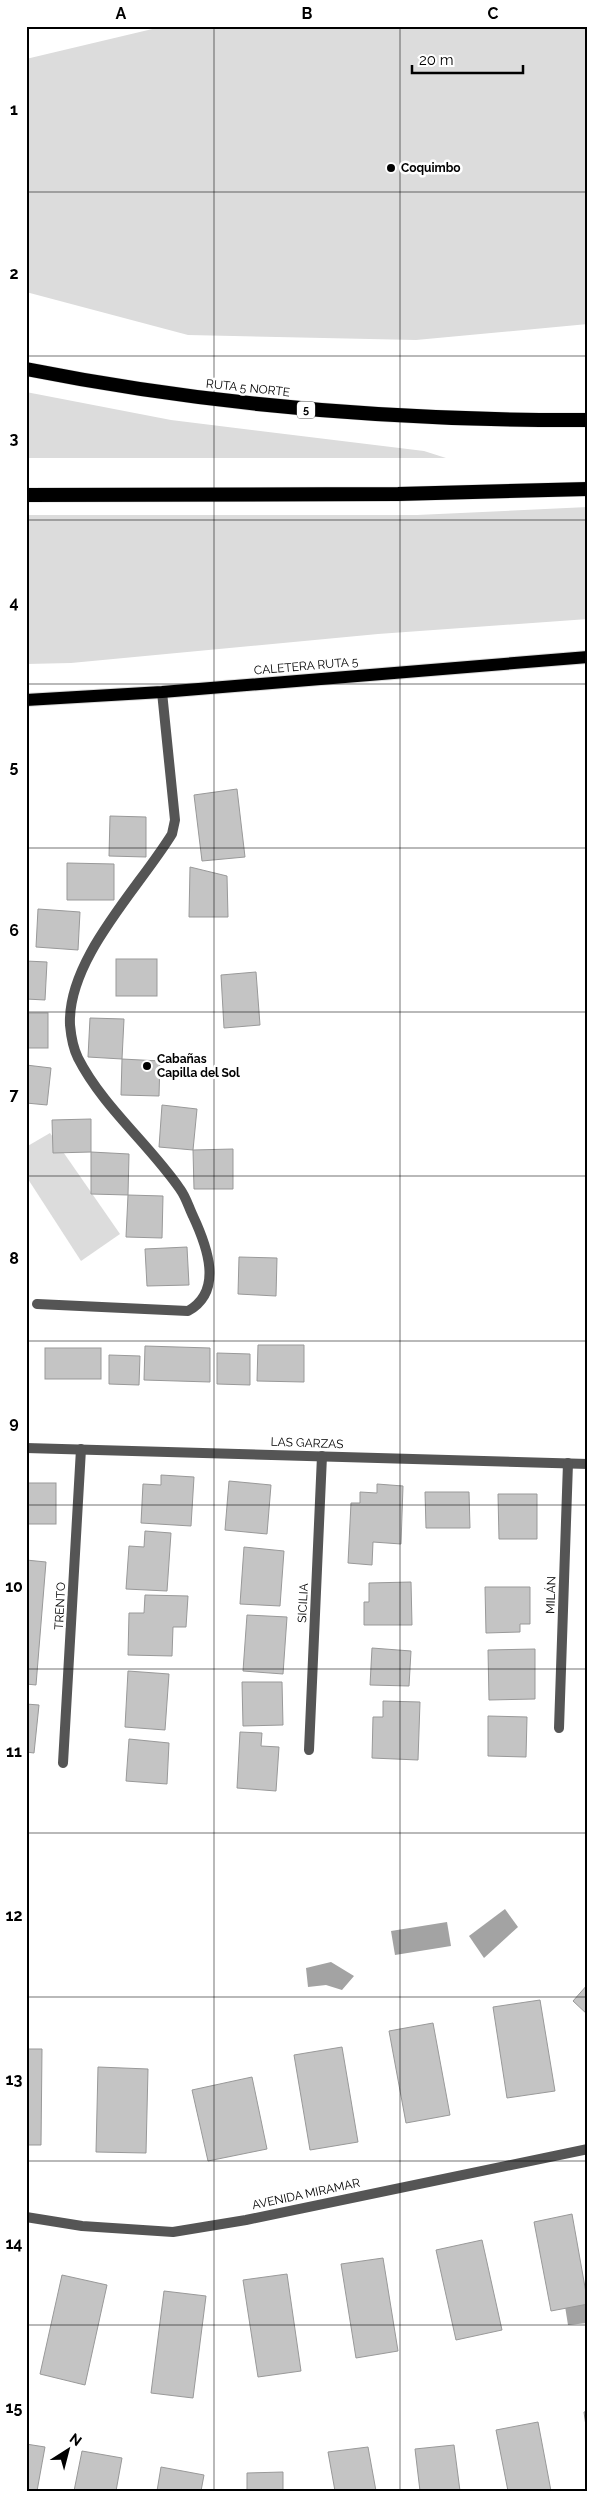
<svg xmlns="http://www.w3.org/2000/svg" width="614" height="2517" viewBox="0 0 614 2517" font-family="Raleway,sans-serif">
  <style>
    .green { fill: #dcdcdc }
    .water { fill: #a3a3a3 }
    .building { fill: #c4c4c4; stroke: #999 }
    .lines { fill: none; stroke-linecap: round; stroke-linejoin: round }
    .primary-casing { stroke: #dbdbdb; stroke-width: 14 }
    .trunk-casing { stroke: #dbdbdb; stroke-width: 15 }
    .service { stroke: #555; stroke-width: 10 }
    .minor { stroke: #555; stroke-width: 10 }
    .tertiary { stroke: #555; stroke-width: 10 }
    .primary { stroke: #000; stroke-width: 12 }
    .trunk { stroke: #000; stroke-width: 14 }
    .grid { fill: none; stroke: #000; stroke-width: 1; stroke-opacity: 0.55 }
    .poi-dot { fill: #000; stroke: #fff; stroke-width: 2 }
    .labels { text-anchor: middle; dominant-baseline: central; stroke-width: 5; stroke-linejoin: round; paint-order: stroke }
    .shield { fill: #fff; stroke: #4c4c4c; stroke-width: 1 }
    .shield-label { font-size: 11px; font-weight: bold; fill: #000 }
    .poi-label { font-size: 12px; font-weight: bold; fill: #000; stroke: #fff; text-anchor: start }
    .street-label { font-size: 12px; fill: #000; stroke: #fff }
    .neatline { fill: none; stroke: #000; stroke-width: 2 }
    .grid-label { font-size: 16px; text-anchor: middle; font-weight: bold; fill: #000 }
  </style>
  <rect width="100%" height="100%" fill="#fff"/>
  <g class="green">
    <polygon points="165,26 588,26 588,324 416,340 188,335 26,292 26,59"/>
    <polygon points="26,392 171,420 424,451 446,458 26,458"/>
    <polygon points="588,507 588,619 378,634 71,663 26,664 26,515 417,515"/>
    <polygon points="50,1133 120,1234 81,1261 26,1176 26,1147"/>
  </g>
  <g class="water">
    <polygon points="505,1909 518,1927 484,1958 469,1936"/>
    <polygon points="447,1922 451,1946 395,1955 391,1931"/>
    <polygon points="331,1962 354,1976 342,1990 326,1985 308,1987 306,1968"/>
    <polygon points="588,2297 588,2323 568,2325 564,2300"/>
  </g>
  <g class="building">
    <polygon points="237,789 245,857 202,861 194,795"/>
    <polygon points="110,816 146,817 146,857 109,856"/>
    <polygon points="67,863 114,864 114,900 67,900"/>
    <polygon points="190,867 227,876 228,917 189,917"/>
    <polygon points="38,909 80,912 78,950 36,947"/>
    <rect x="116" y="959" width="41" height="37"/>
    <polygon points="26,961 47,962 45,1000 26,999"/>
    <polygon points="256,972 260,1025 224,1028 221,975"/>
    <rect x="26" y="1013" width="22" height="35"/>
    <polygon points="90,1018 124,1019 122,1059 88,1057"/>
    <polygon points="122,1059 160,1061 159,1096 121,1095"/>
    <polygon points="26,1065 51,1068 47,1105 26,1103"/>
    <polygon points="162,1105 197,1109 193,1150 159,1147"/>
    <polygon points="91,1119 91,1152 53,1153 52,1120"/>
    <polygon points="233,1149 233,1189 194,1189 193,1150"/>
    <polygon points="91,1152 129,1154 128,1195 91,1194"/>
    <polygon points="128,1195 163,1196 162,1238 126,1237"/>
    <polygon points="187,1247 189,1285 147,1286 145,1249"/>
    <polygon points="239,1257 277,1258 276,1296 238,1294"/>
    <polygon points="258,1345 304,1345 304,1382 257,1381"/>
    <polygon points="145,1346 210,1348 210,1382 144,1380"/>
    <rect x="45" y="1348" width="56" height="31"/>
    <polygon points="217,1353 250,1354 250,1385 217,1384"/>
    <polygon points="109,1355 140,1356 139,1385 109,1384"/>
    <polygon points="161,1475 194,1477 191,1526 141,1523 143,1484 161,1485"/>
    <polygon points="229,1481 271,1485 267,1534 225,1530"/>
    <rect x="26" y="1483" width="30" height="41"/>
    <polygon points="377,1484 403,1486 401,1544 373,1542 372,1565 348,1563 351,1503 360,1503 360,1492 377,1493"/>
    <polygon points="425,1492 469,1492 470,1528 426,1528"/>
    <polygon points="498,1494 537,1494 537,1539 499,1539"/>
    <polygon points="145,1531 171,1533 167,1591 126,1589 129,1546 144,1547"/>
    <polygon points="244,1547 284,1551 280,1606 240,1604"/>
    <polygon points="26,1560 46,1562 36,1685 26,1684"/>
    <polygon points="411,1582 412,1625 364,1625 364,1602 369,1602 369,1583"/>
    <polygon points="485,1587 530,1587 530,1624 520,1624 520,1632 486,1633"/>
    <polygon points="145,1595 188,1596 186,1627 173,1627 172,1656 128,1655 129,1613 144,1613"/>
    <polygon points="247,1615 287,1617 283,1674 243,1671"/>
    <polygon points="372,1648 411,1651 409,1686 370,1685"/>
    <polygon points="535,1649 535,1699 489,1700 488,1650"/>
    <polygon points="128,1671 169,1674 165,1730 125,1727"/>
    <polygon points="242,1682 282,1682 283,1725 243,1726"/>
    <polygon points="383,1701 420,1702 418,1760 372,1758 373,1717 383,1717"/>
    <polygon points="26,1704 39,1705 34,1753 26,1752"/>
    <polygon points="488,1716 527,1717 526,1757 488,1756"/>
    <polygon points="240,1732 262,1733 261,1746 279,1747 276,1791 237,1788"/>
    <polygon points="129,1739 169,1743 167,1784 126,1781"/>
    <polygon points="588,1984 588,2015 573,2001"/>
    <polygon points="540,2000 555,2091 507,2098 493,2007"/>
    <polygon points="433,2023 450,2115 406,2123 389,2031"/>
    <polygon points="342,2047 358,2142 310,2150 294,2055"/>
    <polygon points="26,2049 42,2049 41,2145 26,2145"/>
    <polygon points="98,2067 148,2069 146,2153 96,2152"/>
    <polygon points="252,2077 267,2149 208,2161 192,2090"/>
    <polygon points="572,2214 588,2304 551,2311 534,2222"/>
    <polygon points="482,2240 502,2330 456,2340 436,2250"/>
    <polygon points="383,2258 398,2351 356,2358 341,2264"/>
    <polygon points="287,2274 301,2371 258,2377 243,2280"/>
    <polygon points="62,2275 107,2285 85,2385 40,2374"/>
    <polygon points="164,2291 206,2296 193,2398 151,2393"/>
    <polygon points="588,2411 588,2440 584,2412"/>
    <polygon points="538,2422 551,2491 508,2491 496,2430"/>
    <polygon points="26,2444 45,2447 37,2491 26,2491"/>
    <polygon points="454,2445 460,2491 420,2491 415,2449"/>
    <polygon points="368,2447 376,2491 335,2491 328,2452"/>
    <polygon points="82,2451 122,2458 116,2491 74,2491"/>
    <polygon points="161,2467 204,2475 201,2491 157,2491"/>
    <polygon points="283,2472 283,2491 247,2491 247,2473"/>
  </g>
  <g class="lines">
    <defs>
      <polyline id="primary" points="26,700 162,692 588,657"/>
      <g id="trunk">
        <path d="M 26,369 C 212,406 399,421 588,420"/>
        <polyline points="26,495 398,494 588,489"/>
      </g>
    </defs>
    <use href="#primary" class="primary-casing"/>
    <use href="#trunk" class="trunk-casing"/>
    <path class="service" d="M 37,1304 L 188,1311 C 224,1291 207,1246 193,1216 C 189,1208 186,1197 180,1189 C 149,1144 103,1107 78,1058 C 73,1048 71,1036 70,1025 C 67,959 139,888 172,834 L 175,820 L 162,692"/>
    <g class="minor">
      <polyline points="26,1448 588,1464"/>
      <polyline points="559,1728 568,1463"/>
      <polyline points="309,1750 322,1456"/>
      <polyline points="63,1763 81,1449"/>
    </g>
    <polyline class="tertiary" points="26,2217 82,2226 173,2232 246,2220 588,2149"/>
    <use href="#primary" class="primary"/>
    <use href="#trunk" class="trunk"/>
  </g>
  <path class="grid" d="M 214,26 L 214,2491M 400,26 L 400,2491M 26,192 L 588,192M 26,356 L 588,356M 26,520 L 588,520M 26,684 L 588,684M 26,848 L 588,848M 26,1012 L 588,1012M 26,1176 L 588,1176M 26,1341 L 588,1341M 26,1505 L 588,1505M 26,1669 L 588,1669M 26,1833 L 588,1833M 26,1997 L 588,1997M 26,2161 L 588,2161M 26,2325 L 588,2325"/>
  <g class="poi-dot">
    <circle cx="391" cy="168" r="5"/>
    <circle cx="147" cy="1066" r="5"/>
  </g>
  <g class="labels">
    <rect class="shield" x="297" y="401.5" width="18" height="17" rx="4"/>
    <g class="shield-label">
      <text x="306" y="410">5</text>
    </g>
    <g class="poi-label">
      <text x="401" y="168">Coquimbo</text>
      <text x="157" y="1059">Cabañas<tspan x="157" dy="14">Capilla del Sol</tspan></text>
    </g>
    <g class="street-label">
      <text transform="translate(248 388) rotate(6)">RUTA 5 NORTE</text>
      <text transform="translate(306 666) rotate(-5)">CALETERA RUTA 5</text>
      <text transform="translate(307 1443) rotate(2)">LAS GARZAS</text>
      <text transform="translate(551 1595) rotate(-88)">MILÁN</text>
      <text transform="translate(303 1603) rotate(-87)">SICILIA</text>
      <text transform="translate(60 1606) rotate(-87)">TRENTO</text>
      <text transform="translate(306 2194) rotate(-12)">AVENIDA MIRAMAR</text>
    </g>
  </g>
  <rect width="614" height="2517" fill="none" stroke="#ffffff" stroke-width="55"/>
  <g transform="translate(68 2450) rotate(36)" stroke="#ffffff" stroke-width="4" paint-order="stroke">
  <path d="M0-4L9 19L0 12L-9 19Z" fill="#000000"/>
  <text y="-8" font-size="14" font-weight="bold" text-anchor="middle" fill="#000000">N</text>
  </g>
  <path d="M412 65v8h111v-8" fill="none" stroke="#000000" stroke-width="2.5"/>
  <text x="419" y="65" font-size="15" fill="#000000" stroke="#ffffff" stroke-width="4" paint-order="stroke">20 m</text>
  <rect x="28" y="28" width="558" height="2462" class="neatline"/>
  <g class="grid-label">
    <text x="121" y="19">A</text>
    <text x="307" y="19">B</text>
    <text x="493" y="19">C</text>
    <text x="14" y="115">1</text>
    <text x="14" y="279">2</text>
    <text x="14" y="444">3</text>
    <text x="14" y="608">4</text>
    <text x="14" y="772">5</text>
    <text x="14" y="936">6</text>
    <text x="14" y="1100">7</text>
    <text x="14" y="1264">8</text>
    <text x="14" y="1428">9</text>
    <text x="14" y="1592">10</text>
    <text x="14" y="1757">11</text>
    <text x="14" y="1921">12</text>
    <text x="14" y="2085">13</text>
    <text x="14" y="2249">14</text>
    <text x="14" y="2413">15</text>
  </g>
</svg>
